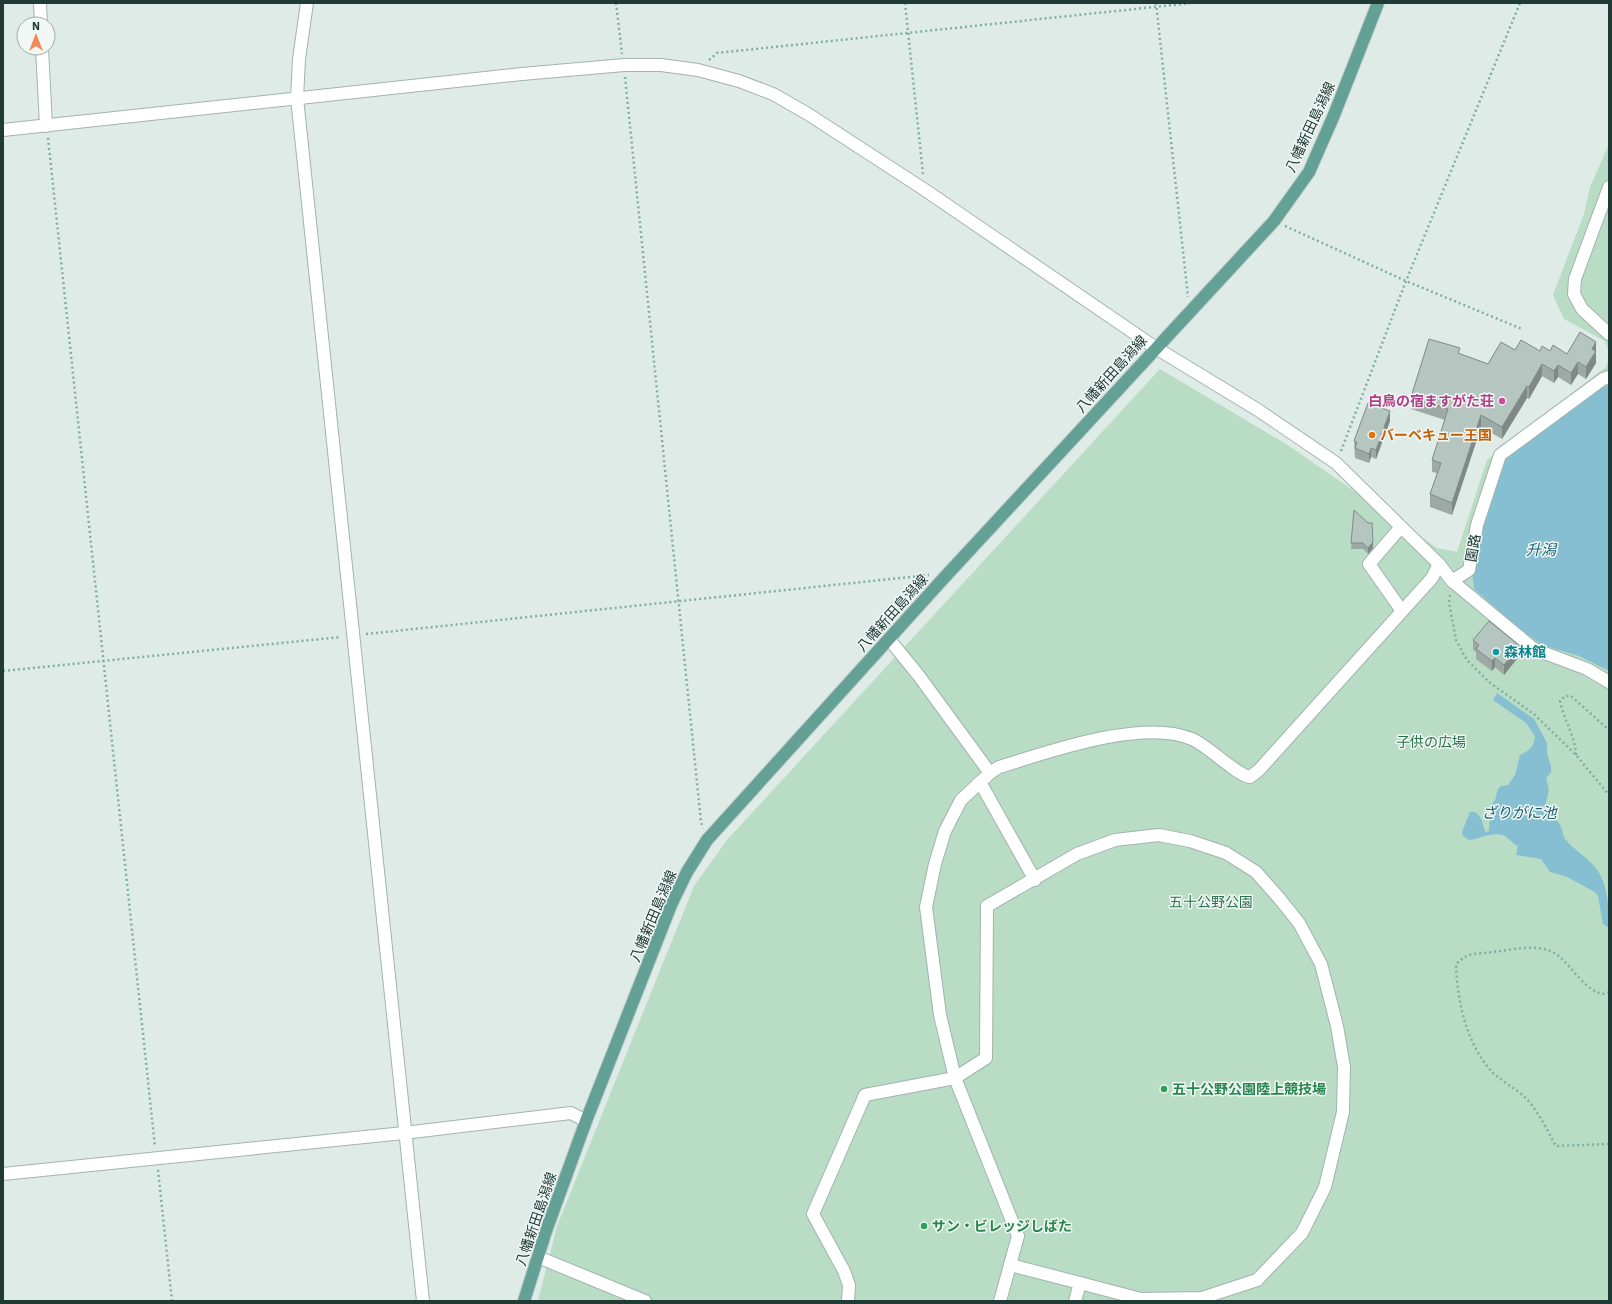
<svg xmlns="http://www.w3.org/2000/svg" width="1612" height="1304" viewBox="0 0 1612 1304" font-family="'IBM Plex Sans','Noto Sans JP',sans-serif">
  <style>
    .green { fill: #b8dcc4 }
    .water { fill: #86bfd1 }
    .lines { fill: none; stroke-linecap: round; stroke-linejoin: round }
    .minor-casing { stroke: #a2b3ae; stroke-width: 14 }
    .major-casing { stroke: #c1c8c7; stroke-width: 14 }
    .path { stroke: #7fafa3; stroke-width: 2.5; stroke-dasharray: 2 3; stroke-linecap: butt }
    .minor { stroke: #fff; stroke-width: 12 }
    .major { stroke: #63a196; stroke-width: 12 }
    .wall { fill: #9ca9a5 }
    .shaded-wall { fill: #7f8a86 }
    .building { fill: #b5c5c0; stroke: #7f8a86 }
    .hotel-dot { fill: #d1479c; stroke: #f0f7f4; stroke-width: 1.5 }
    .food-dot { fill: #e8710a; stroke: #f0f7f4; stroke-width: 1.5 }
    .culture-dot { fill: #0f9aa8; stroke: #f0f7f4; stroke-width: 1.5 }
    .leisure-dot { fill: #2e9e5b; stroke: #f0f7f4; stroke-width: 1.5 }
    .labels { text-anchor: middle; dominant-baseline: central; stroke-width: 3; stroke-linejoin: round; paint-order: stroke }
    .street-label { font-size: 14px; fill: #203b36; stroke: #f0f7f4 }
    .hotel-label { font-size: 14px; font-weight: bold; fill: #b23c85; stroke: #f0f7f4; text-anchor: end }
    .food-label { font-size: 14px; font-weight: bold; fill: #c56008; stroke: #f0f7f4; text-anchor: start }
    .culture-label { font-size: 14px; font-weight: bold; fill: #0d838f; stroke: #f0f7f4; text-anchor: start }
    .park-label { font-size: 14px; fill: #2a724b; stroke: #f0f7f4 }
    .leisure-label { font-size: 14px; font-weight: bold; fill: #27864d; stroke: #f0f7f4; text-anchor: start }
    .water-label { font-size: 15px; font-style: italic; fill: #1a6076; stroke: #f0f7f4 }
  </style>
  <rect width="100%" height="100%" fill="#dfebe6"/>
  <g class="green">
    <polygon points="1609,144 1609,353 1605,341 1564,319 1553,295 1584,214 1590,187"/>
    <polygon points="1609,358 1609,1301 538,1301 557,1226 694,886 727,840 1160,369 1286,444 1437,548 1457,552 1487,460 1606,367"/>
  </g>
  <g class="water">
    <polygon points="1598,383 1609,386 1609,671 1579,656 1542,645 1515,625 1474,589 1472,570 1474,535 1501,459"/>
    <path d="M 1497,693 L 1534,719 L 1547,743 L 1547,753 L 1551,766 L 1551,772 L 1546,778 L 1549,790 L 1546,802 L 1548,815 C 1554,818 1561,823 1562,830 C 1563,833 1563,836 1565,839 C 1572,848 1584,855 1592,864 C 1608,879 1609,907 1609,928 L 1603,924 L 1598,896 L 1595,892 L 1565,876 L 1550,872 L 1541,859 L 1516,855 L 1518,846 C 1511,843 1510,839 1505,836 C 1494,831 1480,839 1469,840 L 1463,836 L 1462,832 L 1470,812 L 1475,812 C 1485,821 1481,823 1486,832 L 1489,831 L 1490,807 L 1495,800 L 1498,789 L 1501,786 L 1508,785 L 1515,775 L 1520,755 C 1530,750 1534,747 1535,736 L 1526,723 L 1493,700 Z"/>
  </g>
  <g class="lines">
    <defs>
      <g id="minor">
        <polyline points="40,3 41,24"/>
        <polyline points="307,3 299,59 297,98 423,1301"/>
        <polyline points="42,48 46,126"/>
        <polyline points="3,130 522,74 624,65 661,65 698,70 739,81 773,94 808,114 925,190 1156,348 1258,410 1336,463 1439,564 1452,581"/>
        <polyline points="1609,187 1575,279 1574,294 1582,309 1609,334"/>
        <polyline points="1609,377 1603,379 1500,455 1477,525 1469,570 1452,581 1534,649 1587,669 1609,682"/>
        <polyline points="1401,527 1369,564 1402,611"/>
        <polyline points="889,639 919,676 990,773"/>
        <polyline points="980,782 1035,880"/>
        <polyline points="3,1174 404,1133 571,1113 586,1121"/>
        <polyline points="538,1257 645,1301"/>
        <polyline points="1010,1265 1080,1283 1075,1301"/>
        <polyline points="848,1301 849,1285 844,1271 813,1214 865,1095 955,1078 986,1058 987,906 1077,854 1115,840 1159,835 1190,841 1226,853 1256,872 1279,898 1299,923 1321,964 1337,1026 1344,1067 1343,1112 1325,1187 1302,1233 1257,1280 1202,1298 1141,1299 1080,1283"/>
        <path d="M 1000,1301 L 1018,1236 L 955,1078 L 940,1015 L 926,907 L 935,864 L 945,831 L 961,800 L 990,773 L 999,767 C 1049,752 1142,718 1192,739 C 1210,747 1236,775 1250,777 L 1259,770 L 1432,578 L 1439,564"/>
      </g>
      <polyline id="major" points="524,1301 546,1231 586,1121 671,905 687,872 707,840 943,579 1274,221 1309,172 1334,115 1378,3"/>
    </defs>
    <use href="#minor" class="minor-casing"/>
    <use href="#major" class="major-casing"/>
    <g class="path">
      <polyline points="616,3 622,54"/>
      <polyline points="905,3 923,174"/>
      <polyline points="1156,3 1188,297"/>
      <polyline points="709,60 717,53 1192,3"/>
      <polyline points="625,77 701,822 703,828"/>
      <polyline points="48,138 155,1147"/>
      <polyline points="1285,226 1406,281 1522,329"/>
      <polyline points="1341,451 1406,281 1520,3"/>
      <polyline points="1450,595 1449,602 1456,640 1467,660 1489,682 1535,715 1576,755 1609,795"/>
      <polyline points="366,634 929,575"/>
      <polyline points="3,671 341,637"/>
      <path d="M 1576,755 C 1575,735 1564,721 1560,701 L 1565,696 L 1571,696 L 1609,730"/>
      <path d="M 1609,992 C 1594,1002 1571,966 1560,957 C 1541,941 1514,950 1492,952 C 1474,955 1470,951 1456,964 C 1457,1001 1467,1046 1493,1073 C 1505,1084 1520,1090 1531,1104 C 1541,1117 1548,1132 1556,1146 L 1609,1144"/>
      <polyline points="158,1170 172,1301"/>
    </g>
    <use href="#minor" class="minor"/>
    <use href="#major" class="major"/>
  </g>
  <g class="wall">
    <polygon points="1515,350 1550,351 1567,354 1596,354 1596,363 1586,379 1578,374 1571,385 1558,377 1554,383 1542,376 1529,399 1527,398 1502,439 1481,427 1452,515 1430,507 1430,494 1437,473 1432,472 1432,460 1445,420 1411,409 1411,397 1460,354 1488,364"/>
    <polygon points="1390,421 1376,459 1371,457 1369,463 1355,458 1354,441"/>
    <polygon points="1354,510 1373,548 1368,554 1363,549 1351,549"/>
    <polygon points="1473,640 1520,655 1504,675 1495,667 1492,671 1476,659 1476,652 1473,650"/>
  </g>
  <g class="shaded-wall">
    <polygon points="1596,342 1596,363 1586,379 1586,367 1592,349"/>
    <polygon points="1578,362 1578,374 1571,385 1571,373"/>
    <polygon points="1542,364 1542,376 1529,399 1529,387"/>
    <polygon points="1558,365 1558,377 1554,383 1554,371"/>
    <polygon points="1527,386 1527,398 1502,439 1502,427"/>
    <polygon points="1390,411 1390,421 1376,459 1376,450"/>
    <polygon points="1481,415 1481,427 1452,515 1452,503"/>
    <polygon points="1371,448 1371,457 1369,463 1369,454"/>
    <polygon points="1373,542 1373,548 1368,554 1368,548"/>
    <polygon points="1520,646 1520,655 1504,675 1504,665"/>
    <polygon points="1495,658 1495,667 1492,671 1492,661"/>
  </g>
  <g class="building">
    <polygon points="1580,332 1596,342 1592,349 1596,351 1586,367 1578,362 1571,373 1558,365 1554,371 1542,364 1529,387 1527,386 1502,427 1481,415 1452,503 1430,494 1441,463 1432,460 1448,409 1411,397 1429,339 1460,348 1458,353 1488,364 1501,342 1515,350 1521,340 1540,351 1542,346 1550,351 1553,345 1567,354"/>
    <polygon points="1368,403 1390,411 1376,450 1371,448 1369,454 1355,448 1357,442 1354,441"/>
    <polygon points="1354,510 1368,523 1372,523 1373,542 1368,548 1363,543 1351,543"/>
    <polygon points="1489,621 1520,646 1504,665 1495,658 1492,661 1476,649 1479,645 1473,640"/>
  </g>
  <circle class="hotel-dot" cx="1502" cy="401" r="4"/>
  <circle class="food-dot" cx="1372" cy="435" r="4"/>
  <circle class="culture-dot" cx="1496" cy="652" r="4"/>
  <g class="leisure-dot">
    <circle cx="1164" cy="1089" r="4"/>
    <circle cx="924" cy="1226" r="4"/>
  </g>
  <g class="labels">
    <g class="street-label">
      <text transform="translate(1310 127) rotate(-65)">八幡新田島潟線</text>
      <text transform="translate(1111 374) rotate(-48)">八幡新田島潟線</text>
      <text transform="translate(1473 548) rotate(-80)">園路</text>
      <text transform="translate(892 613) rotate(-48)">八幡新田島潟線</text>
      <text transform="translate(653 916) rotate(-67)">八幡新田島潟線</text>
      <text transform="translate(536 1219) rotate(-71)">八幡新田島潟線</text>
    </g>
    <g class="hotel-label">
      <text x="1494" y="401">白鳥の宿ますがた荘</text>
    </g>
    <g class="food-label">
      <text x="1380" y="435">バーベキュー王国</text>
    </g>
    <g class="culture-label">
      <text x="1504" y="652">森林館</text>
    </g>
    <g class="park-label">
      <text x="1431" y="742">子供の広場</text>
      <text x="1211" y="902">五十公野公園</text>
    </g>
    <g class="leisure-label">
      <text x="1172" y="1089">五十公野公園陸上競技場</text>
      <text x="932" y="1226">サン・ビレッジしばた</text>
    </g>
    <g class="water-label">
      <text x="1541" y="549">升潟</text>
      <text x="1519" y="812">ざりがに池</text>
    </g>
  </g>
  <rect width="1612" height="1304" fill="none" stroke="#203b36" stroke-width="8"/>
  <g transform="translate(36 36)"><circle r="19" fill="#f0f7f4" stroke="#9daca8"/>
  <path d="M0-3L7 15L0 10L-7 15Z" fill="#f38855"/>
  <text y="-6" font-size="11" font-weight="bold" text-anchor="middle" fill="#203b36">N</text>
  </g>
</svg>
